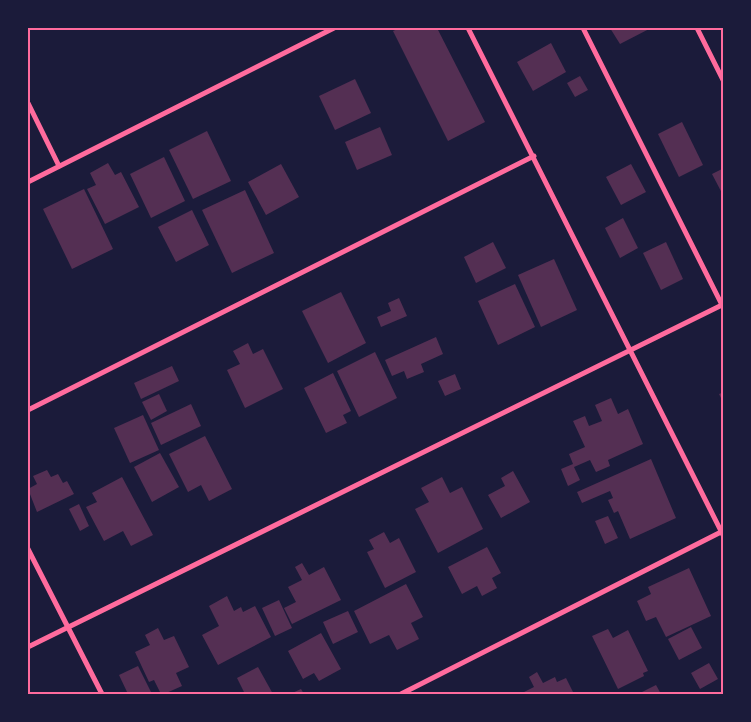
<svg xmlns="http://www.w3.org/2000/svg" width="751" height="722" viewBox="0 0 751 722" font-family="'Roboto Condensed',sans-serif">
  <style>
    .building { fill: #542f53 }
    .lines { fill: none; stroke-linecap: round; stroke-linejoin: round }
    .minor { stroke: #ff6b9d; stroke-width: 5 }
    .neatline { fill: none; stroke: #ff6b9d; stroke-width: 2 }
  </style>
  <rect width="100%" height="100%" fill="#1b1b3a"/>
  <g class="building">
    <polygon points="400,28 437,28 485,122 448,141 393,31"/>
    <polygon points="610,28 651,28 620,44"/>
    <polygon points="551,43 566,72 533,91 517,62"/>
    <polygon points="580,76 588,90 575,97 567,83"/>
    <polygon points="355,79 371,113 335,130 319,96"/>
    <polygon points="682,122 703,165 679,177 658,134"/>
    <polygon points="380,127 392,155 357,170 345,142"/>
    <polygon points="207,131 231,181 193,199 169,150"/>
    <polygon points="164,157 185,201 151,218 130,174"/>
    <polygon points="108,163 115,175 121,172 139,207 105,224 87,189 96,185 90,173"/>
    <polygon points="281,164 299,197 266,215 248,182"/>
    <polygon points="631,164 646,192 621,205 606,177"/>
    <polygon points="724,168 724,197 712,174"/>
    <polygon points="84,189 113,249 72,269 43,209"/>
    <polygon points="245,190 274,253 232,273 202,210"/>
    <polygon points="192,210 209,245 176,262 158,227"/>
    <polygon points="623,218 638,248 620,258 605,228"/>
    <polygon points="493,242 506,268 476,283 464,257"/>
    <polygon points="666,242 683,279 661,290 643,253"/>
    <polygon points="554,259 577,310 541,327 518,275"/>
    <polygon points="515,284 535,327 498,345 478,301"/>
    <polygon points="341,292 366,343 328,363 302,311"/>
    <polygon points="399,298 407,316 381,327 377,317 391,311 388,303"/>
    <polygon points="436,337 443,354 421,364 424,372 407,379 404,371 392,376 385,360"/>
    <polygon points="248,343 253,354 263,349 283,389 245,408 227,370 240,364 233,351"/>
    <polygon points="375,352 397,398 359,417 337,371"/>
    <polygon points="172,366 179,381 141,399 134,383"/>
    <polygon points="333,373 351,411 343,415 347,423 326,433 304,388"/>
    <polygon points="455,374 461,389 445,396 438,381"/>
    <polygon points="724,392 724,404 719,394"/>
    <polygon points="159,394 167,411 151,420 142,402"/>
    <polygon points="611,398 618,414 628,409 643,444 608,460 610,466 596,472 590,460 574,467 580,480 568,486 561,469 573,464 569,454 585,447 573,421 585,416 589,426 602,421 595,405"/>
    <polygon points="191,404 201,426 161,445 151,423"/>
    <polygon points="143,415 159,450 130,463 114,428"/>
    <polygon points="205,436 232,489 209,501 201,485 188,492 169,454"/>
    <polygon points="160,453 179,487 152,502 134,467"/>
    <polygon points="651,459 676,518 630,539 618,511 614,513 608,500 613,498 610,491 582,503 577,492"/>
    <polygon points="47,470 51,477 58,474 63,483 67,481 74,494 37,512 28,489 37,484 33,476"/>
    <polygon points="513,471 530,502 501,518 488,495 505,486 501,478"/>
    <polygon points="122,477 153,535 131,546 123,531 104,541 86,507 97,502 92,493"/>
    <polygon points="442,477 450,493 462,487 483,529 438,553 415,509 429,502 421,488"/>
    <polygon points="79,504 89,526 80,531 69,509"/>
    <polygon points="608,516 618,538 605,544 595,521"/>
    <polygon points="384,532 390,543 399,538 416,572 385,588 367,552 374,549 369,540"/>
    <polygon points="487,547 501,573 492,578 497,588 482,596 477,586 462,594 448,567"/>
    <polygon points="302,563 309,575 324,567 341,600 292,624 284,608 296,602 288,587 302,580 295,567"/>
    <polygon points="689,568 711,616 666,637 656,617 646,621 637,601 651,594 648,587"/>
    <polygon points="406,584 423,617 411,623 419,639 397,650 389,635 370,644 354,611"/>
    <polygon points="227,596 234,611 241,607 243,612 255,606 271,637 218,665 202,635 219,626 209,606"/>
    <polygon points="279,600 292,628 275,636 262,608"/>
    <polygon points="348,611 358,632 333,644 323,622"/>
    <polygon points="691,627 702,648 679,660 668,639"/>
    <polygon points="158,628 164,640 174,636 189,667 176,673 182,686 164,694 161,694 154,680 149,682 135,652 150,645 145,635"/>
    <polygon points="608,629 613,638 628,630 648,671 643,673 644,676 618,689 592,636"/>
    <polygon points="321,633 341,669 319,681 314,673 303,679 288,651"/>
    <polygon points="709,663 718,679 700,689 691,673"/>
    <polygon points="138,666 152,694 128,694 119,675"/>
    <polygon points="258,667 273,694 245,694 237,678"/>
    <polygon points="537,672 543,683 555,677 557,682 566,678 574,694 526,694 524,692 534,687 529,677"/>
    <polygon points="656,685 661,694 638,694"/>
    <polygon points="301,689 304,694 290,694"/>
  </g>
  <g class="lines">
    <g class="minor">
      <polyline points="468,28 724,537"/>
      <polyline points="583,28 724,309"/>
      <polyline points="697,28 724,82"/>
      <polyline points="28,103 59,166"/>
      <polyline points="28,182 334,28"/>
      <polyline points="28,410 534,156"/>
      <polyline points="28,549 102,694"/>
      <polyline points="28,647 724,304"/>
      <polyline points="401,694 721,532"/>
    </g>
  </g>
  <rect width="751" height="722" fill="none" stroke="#1b1b3a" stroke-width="58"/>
  <rect x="29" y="29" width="693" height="664" class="neatline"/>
</svg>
